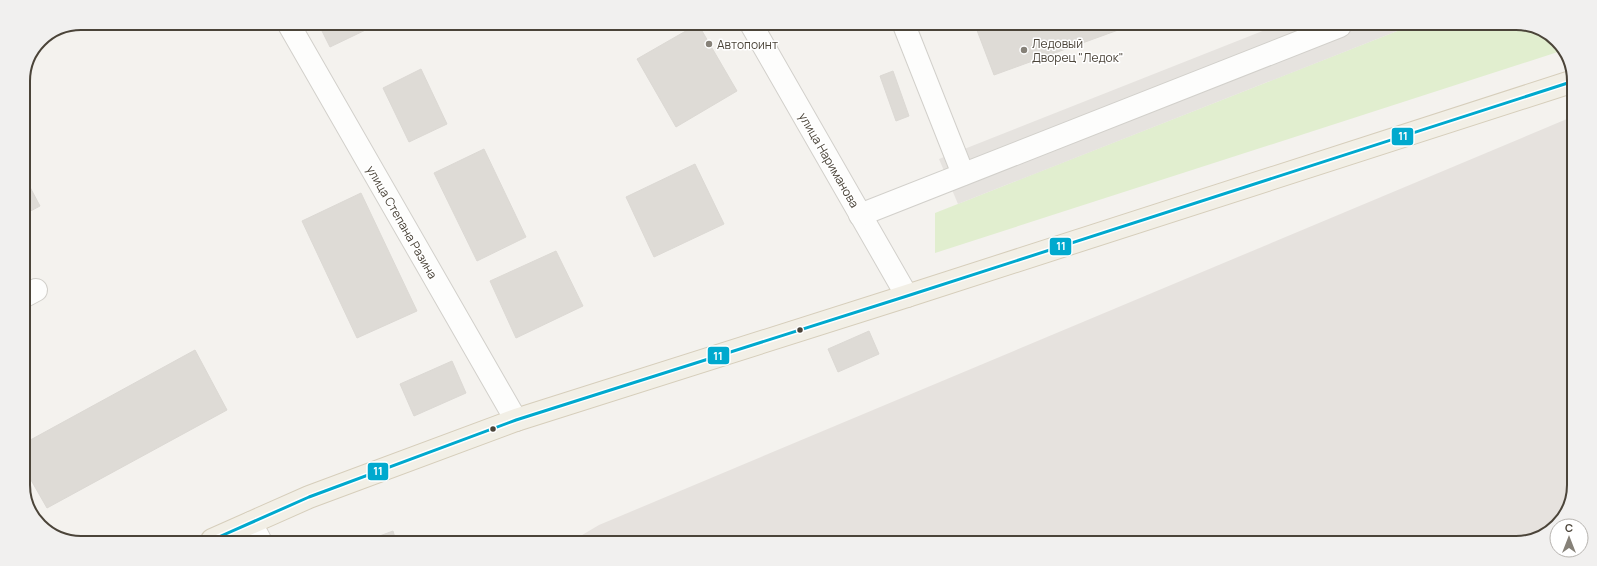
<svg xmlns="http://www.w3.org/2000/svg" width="1597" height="566" viewBox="0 0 1597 566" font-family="Manrope,sans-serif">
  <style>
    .industrial { fill: #e6e2de }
    .green { fill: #e1eecf }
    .parking { fill: #e6e3df }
    .building { fill: #dedbd6; stroke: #dcd9d4 }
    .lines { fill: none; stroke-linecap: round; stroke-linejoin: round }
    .minor-casing { stroke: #d2d0cb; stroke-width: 24 }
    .major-casing { stroke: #d6cebb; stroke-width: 24 }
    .minor { stroke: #fdfdfc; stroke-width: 22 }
    .major { stroke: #f2efe6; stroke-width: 22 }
    .bus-1-casing { stroke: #fff; stroke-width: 6 }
    .bus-1 { stroke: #00a9ce; stroke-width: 3 }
    .poi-dot { fill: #868178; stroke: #fff; stroke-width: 1.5 }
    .bus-dot { fill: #4b4439; stroke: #fff; stroke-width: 1.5 }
    .labels { text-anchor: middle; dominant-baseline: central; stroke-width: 3; stroke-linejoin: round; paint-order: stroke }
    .poi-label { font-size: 12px; fill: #4b4439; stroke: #fff; text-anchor: start }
    .street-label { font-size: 12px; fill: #4b4439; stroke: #fff }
    .rim { fill: none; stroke: #4b4439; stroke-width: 2 }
    .line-badge { stroke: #fff; stroke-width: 1.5 }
    .badge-label { font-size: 11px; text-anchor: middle; font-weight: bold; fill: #fff }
  </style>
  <rect width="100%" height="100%" fill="#f4f2ee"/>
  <polygon class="industrial" points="1574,116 1571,504 1551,531 1517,543 572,541 599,525"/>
  <polygon class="green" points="1410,26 1535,26 1562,45 1564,50 935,253 935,213"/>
  <polygon class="parking" points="1278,25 1410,26 958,204 939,159"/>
  <g class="building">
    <polygon points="318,23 378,24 330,47"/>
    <polygon points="698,24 737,91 676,127 637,59"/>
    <polygon points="975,25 1132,25 994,75"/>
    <polygon points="421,69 447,124 409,142 383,88"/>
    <polygon points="893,71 909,116 896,121 880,76"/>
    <polygon points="484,149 526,237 477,261 434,173"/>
    <polygon points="695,164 724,224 654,257 626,197"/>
    <polygon points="23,174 40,206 23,215"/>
    <polygon points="361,193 417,311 357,338 302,221"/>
    <polygon points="556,251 583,306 516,338 490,281"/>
    <polygon points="869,331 879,354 838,372 828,349"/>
    <polygon points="195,350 227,410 47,508 23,466 23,444"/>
    <polygon points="452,361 466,393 414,416 400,384"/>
    <polygon points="393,531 396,541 366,541"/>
  </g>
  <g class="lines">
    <defs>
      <g id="minor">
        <polyline points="288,23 516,420"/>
        <polyline points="751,24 907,296"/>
        <polyline points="904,25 963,174"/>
        <polyline points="860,215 1340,26"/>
        <polyline points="23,297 36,290"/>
        <polyline points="251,523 260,540"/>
      </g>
      <polyline id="major" points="212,540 309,497 516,420 907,296 1574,81"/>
    </defs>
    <use href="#minor" class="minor-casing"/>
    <use href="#major" class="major-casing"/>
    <use href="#minor" class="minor"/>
    <use href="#major" class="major"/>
    <defs>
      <polyline id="bus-1" points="212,540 309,497 516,420 907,296 1574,81"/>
    </defs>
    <use href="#bus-1" class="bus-1-casing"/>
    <use href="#bus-1" class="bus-1"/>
  </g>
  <g class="poi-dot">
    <circle cx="709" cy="44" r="4"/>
    <circle cx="1024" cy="50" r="4"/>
  </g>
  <g class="bus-dot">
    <circle cx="800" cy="330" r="3.5"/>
    <circle cx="493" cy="429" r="3.5"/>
  </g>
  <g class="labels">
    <g class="poi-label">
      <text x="1032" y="43">Ледовый<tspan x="1032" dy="14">Дворец "Ледок"</tspan></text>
      <text x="717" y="44">Автопоинт</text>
    </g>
    <g class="street-label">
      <text transform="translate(829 160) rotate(60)">улица Нариманова</text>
      <text transform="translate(402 222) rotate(60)">улица Степана Разина</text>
    </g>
  </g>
  <path d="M0 0H1597V566H0ZM81 30H1516A51 51 0 0 1 1567 81V485A51 51 0 0 1 1516 536H81A51 51 0 0 1 30 485V81A51 51 0 0 1 81 30Z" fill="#f1f0ef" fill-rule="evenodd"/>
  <path class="rim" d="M81 30H1516A51 51 0 0 1 1567 81V485A51 51 0 0 1 1516 536H81A51 51 0 0 1 30 485V81A51 51 0 0 1 81 30Z"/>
  <g class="line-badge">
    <rect x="1391" y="127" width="23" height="19" rx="4" fill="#00a9ce"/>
    <rect x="1049" y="237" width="23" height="19" rx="4" fill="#00a9ce"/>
    <rect x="707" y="346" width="23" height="19" rx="4" fill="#00a9ce"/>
    <rect x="367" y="462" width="22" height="19" rx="4" fill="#00a9ce"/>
  </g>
  <g class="badge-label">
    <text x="1403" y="140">11</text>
    <text x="1061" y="250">11</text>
    <text x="718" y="360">11</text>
    <text x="378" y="475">11</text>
  </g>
  <g transform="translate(1569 538)"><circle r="19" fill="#ffffff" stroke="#b7b4b0"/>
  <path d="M0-3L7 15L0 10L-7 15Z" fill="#868178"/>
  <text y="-6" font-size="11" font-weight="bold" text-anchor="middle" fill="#4b4439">С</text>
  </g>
</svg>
